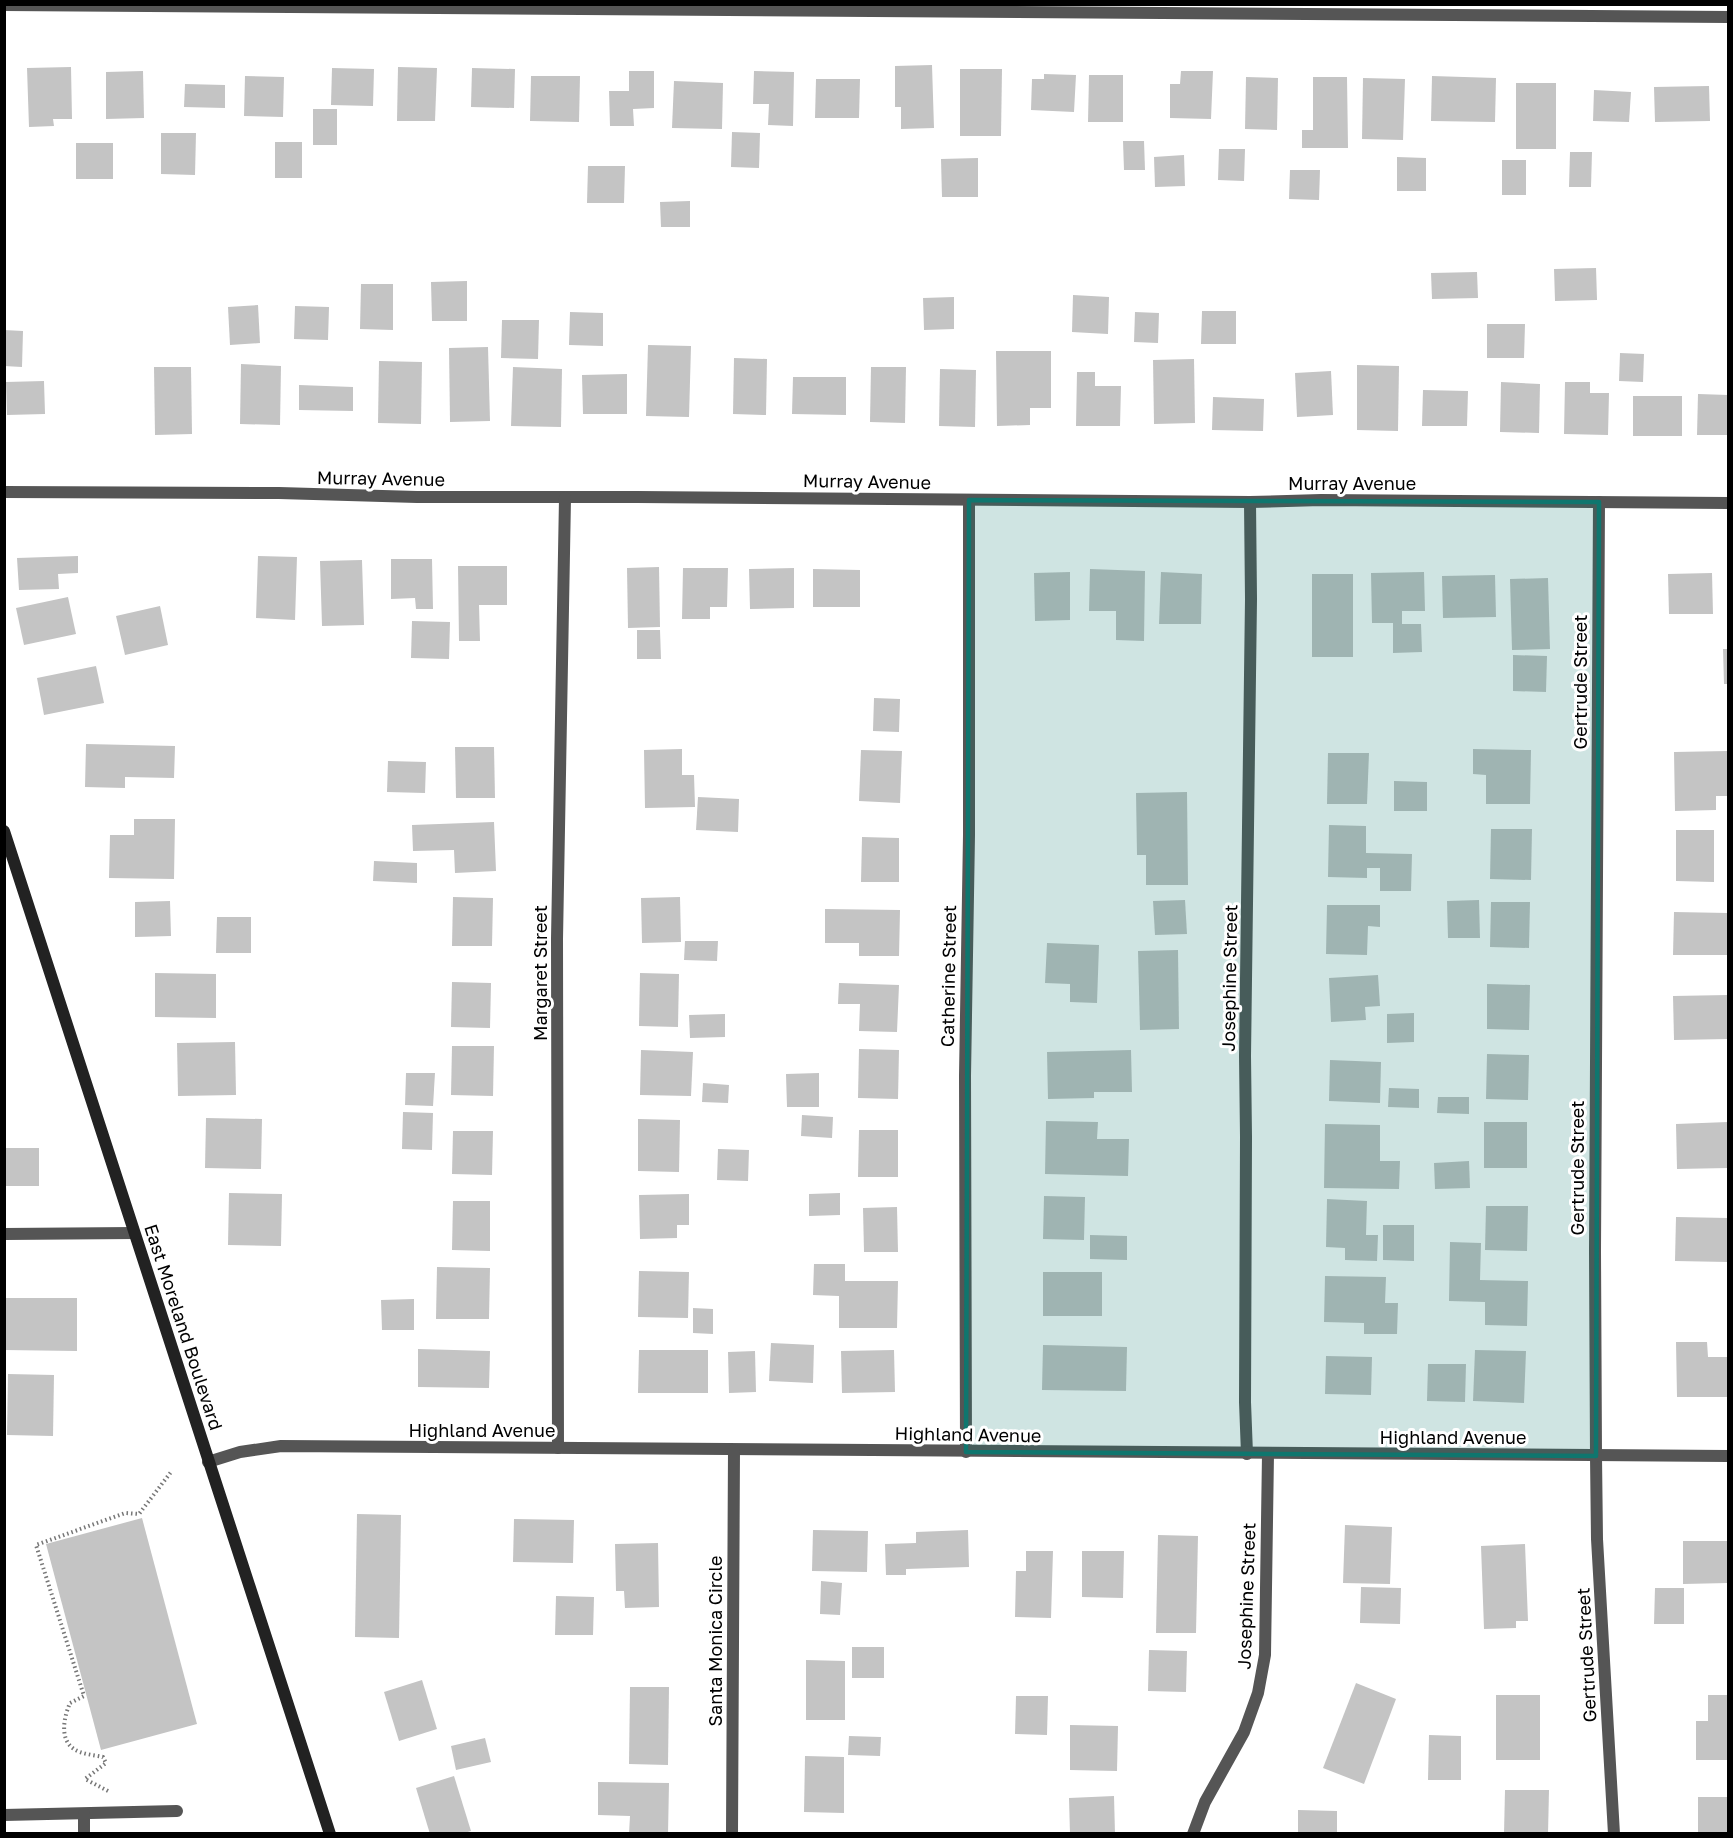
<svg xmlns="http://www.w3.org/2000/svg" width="1733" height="1838" viewBox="0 0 1733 1838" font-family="'Golos Text',sans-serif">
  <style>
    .building { fill: #c4c4c4 }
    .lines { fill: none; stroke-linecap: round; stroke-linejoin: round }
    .path { stroke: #777; stroke-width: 4; stroke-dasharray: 1.5 3; stroke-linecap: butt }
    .service { stroke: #555; stroke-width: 12 }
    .minor { stroke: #555; stroke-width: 12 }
    .secondary { stroke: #222; stroke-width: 12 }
    .marked { fill: #0f766e; fill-opacity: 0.2; stroke: #0f766e; stroke-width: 4.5; stroke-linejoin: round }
    .labels { text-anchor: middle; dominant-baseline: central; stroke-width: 6; stroke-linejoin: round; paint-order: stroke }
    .street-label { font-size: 18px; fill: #000; stroke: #fff }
  </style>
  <rect width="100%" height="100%" fill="#fff"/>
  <g class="building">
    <polygon points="932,65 934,128 901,129 901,107 895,107 895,66"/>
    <polygon points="71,67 72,119 53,119 54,126 29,127 27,68"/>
    <polygon points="398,67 437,68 435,121 397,121"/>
    <polygon points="332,68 374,69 373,106 331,105"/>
    <polygon points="472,68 515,69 514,108 471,107"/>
    <polygon points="960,69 1002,69 1001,136 960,136"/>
    <polygon points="143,71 144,118 106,119 106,72"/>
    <polygon points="629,71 654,71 654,108 633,109 634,126 610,126 609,91 629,91"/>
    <polygon points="754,71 794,72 793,126 768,125 769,104 753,104"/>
    <polygon points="1181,71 1213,71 1211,119 1170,118 1170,84 1180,84"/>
    <polygon points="1044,74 1076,75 1074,112 1031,110 1032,79 1044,79"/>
    <polygon points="1089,75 1123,75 1123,122 1088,122"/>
    <polygon points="245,76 284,77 283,117 244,116"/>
    <polygon points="531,76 580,76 579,122 530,121"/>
    <polygon points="1432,76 1496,78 1495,122 1431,121"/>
    <polygon points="1246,77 1278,78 1277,130 1245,129"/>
    <polygon points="1313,77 1347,77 1348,148 1302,148 1302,130 1313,130"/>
    <polygon points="1363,78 1405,79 1403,140 1362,139"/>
    <polygon points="816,79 860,79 859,118 815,118"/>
    <polygon points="674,81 723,83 722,129 672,128"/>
    <rect x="1516" y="83" width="40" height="66"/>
    <polygon points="185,84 225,85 225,108 184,107"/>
    <polygon points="1709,86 1710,121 1655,122 1654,87"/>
    <polygon points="1594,90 1631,92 1629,122 1593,121"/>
    <rect x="313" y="109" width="24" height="36"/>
    <polygon points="732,132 760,133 759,168 731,167"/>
    <polygon points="161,133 196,133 195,175 161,174"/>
    <polygon points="1123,141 1144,141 1145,170 1124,170"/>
    <rect x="275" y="142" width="27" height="36"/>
    <rect x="76" y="143" width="37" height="36"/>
    <polygon points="1219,149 1245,149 1244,181 1218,180"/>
    <polygon points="1570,152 1592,152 1591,187 1569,187"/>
    <polygon points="1184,155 1185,186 1155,187 1154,157"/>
    <polygon points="1397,157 1426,158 1426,191 1397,191"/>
    <polygon points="978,158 978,197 942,197 941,159"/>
    <rect x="1502" y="160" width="24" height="35"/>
    <polygon points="588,166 625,166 624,203 587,203"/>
    <polygon points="1290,170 1320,170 1319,200 1289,199"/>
    <polygon points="690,201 690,227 661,227 660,202"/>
    <polygon points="1596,268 1597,300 1555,301 1554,269"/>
    <polygon points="1477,272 1478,298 1432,299 1431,273"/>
    <polygon points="467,281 467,321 432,321 431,282"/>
    <polygon points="361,284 393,284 393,330 360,329"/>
    <polygon points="1073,295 1109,297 1108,334 1072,332"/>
    <polygon points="954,297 954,329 924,330 923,298"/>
    <polygon points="258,305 260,343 230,345 228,307"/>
    <polygon points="295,306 329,307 328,340 294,339"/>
    <polygon points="1202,311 1236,311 1236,344 1201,344"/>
    <polygon points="570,312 603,313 603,346 569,345"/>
    <polygon points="1135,312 1159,313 1158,343 1134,342"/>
    <polygon points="502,320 539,320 538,359 501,358"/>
    <polygon points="1487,324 1525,324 1524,358 1487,358"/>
    <polygon points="4,330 23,331 22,367 4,366"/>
    <polygon points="648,345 691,346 689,417 646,416"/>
    <polygon points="488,347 490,421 450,422 449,348"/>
    <polygon points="996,351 1051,351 1051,408 1030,408 1030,425 997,426"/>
    <polygon points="1620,353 1644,354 1643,382 1619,381"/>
    <polygon points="734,358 767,359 766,415 733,414"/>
    <polygon points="1194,359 1195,423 1154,424 1153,360"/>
    <polygon points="379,361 422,362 421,424 378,423"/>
    <polygon points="241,364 281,366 280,425 240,424"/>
    <polygon points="1357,365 1399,366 1398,431 1357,430"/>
    <polygon points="154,367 191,367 192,434 155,435"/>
    <polygon points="513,367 562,369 561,427 511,426"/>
    <polygon points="871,367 906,367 905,423 870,422"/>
    <polygon points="940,369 976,370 975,427 939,426"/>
    <polygon points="1331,371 1333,415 1297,417 1295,373"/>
    <polygon points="1077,372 1095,372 1095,386 1121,386 1120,426 1076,426"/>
    <polygon points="627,374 627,414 583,414 582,375"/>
    <polygon points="793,377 846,377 846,415 792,414"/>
    <polygon points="44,381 45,414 7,415 6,382"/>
    <polygon points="1501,382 1540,384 1539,433 1500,432"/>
    <polygon points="1565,382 1590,382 1590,393 1609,393 1608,435 1564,434"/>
    <polygon points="299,385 353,387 353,411 299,410"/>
    <polygon points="1423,390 1468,391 1467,426 1422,426"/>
    <polygon points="1698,394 1728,395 1728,435 1697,435"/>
    <rect x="1633" y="396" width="49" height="40"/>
    <polygon points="1213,397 1264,399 1263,431 1212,430"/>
    <polygon points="78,556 78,573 58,574 59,589 19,590 17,558"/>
    <polygon points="258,556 297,557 295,620 256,618"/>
    <polygon points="391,559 432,559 433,609 416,609 415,598 391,599"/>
    <polygon points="362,560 364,625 322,626 320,561"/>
    <polygon points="458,566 507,566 507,605 479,605 480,641 459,641"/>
    <polygon points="659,567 660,627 628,628 627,568"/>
    <polygon points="683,568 728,568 727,607 710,607 710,619 682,619"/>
    <polygon points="794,568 794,608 750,609 749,569"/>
    <polygon points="813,569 860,570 860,607 813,607"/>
    <polygon points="1090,569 1145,571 1144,641 1116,640 1116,611 1089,611"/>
    <polygon points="1070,572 1070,620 1035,621 1034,573"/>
    <polygon points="1161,572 1202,574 1201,624 1159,624"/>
    <polygon points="1424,572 1425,611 1402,611 1402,624 1421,624 1422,652 1393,653 1393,623 1372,623 1371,573"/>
    <polygon points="1712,573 1713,614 1669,614 1668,574"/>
    <rect x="1312" y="574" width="41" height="83"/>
    <polygon points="1495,575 1496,617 1443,618 1442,576"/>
    <polygon points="1548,578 1550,649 1512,650 1510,579"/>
    <polygon points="68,597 76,634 24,645 16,608"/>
    <polygon points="160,606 168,645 125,655 116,616"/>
    <polygon points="412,621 450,622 449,659 411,658"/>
    <polygon points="637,630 660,630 661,659 637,659"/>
    <polygon points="1723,649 1728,649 1728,684 1724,684"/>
    <polygon points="1513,655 1547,656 1546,692 1513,691"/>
    <polygon points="96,666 104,703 44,715 37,678"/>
    <polygon points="874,698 900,699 899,732 873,731"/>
    <polygon points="86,744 175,746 174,778 125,777 125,788 85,787"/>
    <polygon points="455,747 494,747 495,798 456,798"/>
    <polygon points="682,749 682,775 694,775 695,807 645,808 644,750"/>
    <polygon points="1473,749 1531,750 1530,804 1486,804 1486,775 1473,774"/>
    <polygon points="861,750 902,751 900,803 859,801"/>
    <polygon points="1728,751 1728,796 1716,796 1716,810 1675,811 1674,752"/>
    <polygon points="1328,753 1369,753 1367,804 1327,804"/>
    <polygon points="388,761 426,762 425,793 387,792"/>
    <polygon points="1394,781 1427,782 1427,811 1394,811"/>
    <polygon points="1187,792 1188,885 1146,885 1146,855 1137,855 1136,793"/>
    <polygon points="698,797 739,799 738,832 696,830"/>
    <polygon points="134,819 175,819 174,879 109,878 110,835 134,835"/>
    <polygon points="494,822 496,871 455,873 454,850 413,851 412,825"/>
    <polygon points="1329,825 1366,826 1366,853 1412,854 1411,891 1380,891 1380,868 1367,868 1367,878 1328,877"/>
    <polygon points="1491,829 1532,829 1531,880 1490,879"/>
    <polygon points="1676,830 1714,830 1714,882 1676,881"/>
    <polygon points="862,837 899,838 899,882 861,882"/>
    <polygon points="374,861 417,863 417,883 373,881"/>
    <polygon points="453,897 493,898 492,946 452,946"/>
    <polygon points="680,897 681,942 642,943 641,898"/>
    <polygon points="1185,900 1187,934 1155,935 1153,901"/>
    <polygon points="1479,900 1480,938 1448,938 1447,901"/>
    <polygon points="170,901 171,936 135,937 135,902"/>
    <polygon points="1491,902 1530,902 1529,948 1490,947"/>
    <polygon points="1327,905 1380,905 1380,927 1368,926 1367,955 1326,954"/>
    <polygon points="825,909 900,910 899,956 859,956 859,943 825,943"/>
    <polygon points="1674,912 1728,913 1728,955 1673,955"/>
    <polygon points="217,917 251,917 251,953 216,953"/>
    <polygon points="685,941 718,941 717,961 684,960"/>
    <polygon points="1047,943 1099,945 1097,1003 1070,1002 1070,984 1045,983"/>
    <polygon points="1178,950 1179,1029 1140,1030 1138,951"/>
    <polygon points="155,973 216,974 216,1018 155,1017"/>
    <polygon points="640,973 679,974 678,1027 639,1026"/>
    <polygon points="1378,975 1380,1006 1365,1007 1366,1020 1331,1022 1329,978"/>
    <polygon points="452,982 491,983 490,1028 451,1027"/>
    <polygon points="839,983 899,985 897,1032 859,1031 860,1004 838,1004"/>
    <polygon points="1487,984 1530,985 1529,1030 1487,1029"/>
    <polygon points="1728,995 1728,1039 1674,1040 1673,996"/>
    <polygon points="1414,1013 1414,1042 1387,1043 1387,1014"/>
    <polygon points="725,1014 725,1037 690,1038 689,1015"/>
    <polygon points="235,1042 236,1095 178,1096 177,1043"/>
    <polygon points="452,1046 494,1046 493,1096 451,1095"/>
    <polygon points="859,1049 899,1050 898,1099 858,1098"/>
    <polygon points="641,1050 693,1052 691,1096 640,1095"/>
    <polygon points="1131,1050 1132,1092 1094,1092 1094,1098 1048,1099 1047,1052"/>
    <polygon points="1487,1054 1529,1055 1528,1100 1486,1099"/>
    <polygon points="1330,1060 1381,1062 1380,1103 1329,1101"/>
    <polygon points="406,1073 435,1073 433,1106 405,1105"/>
    <polygon points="819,1073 819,1107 787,1107 786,1074"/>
    <polygon points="703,1083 729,1085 728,1103 702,1102"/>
    <polygon points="1389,1088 1419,1089 1419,1108 1388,1107"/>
    <polygon points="1438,1097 1469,1097 1469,1114 1437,1113"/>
    <polygon points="403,1112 433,1113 432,1150 402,1149"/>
    <polygon points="802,1115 833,1117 832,1138 801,1136"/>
    <polygon points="206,1118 262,1119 261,1169 205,1168"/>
    <polygon points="638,1119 680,1120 679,1172 638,1171"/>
    <polygon points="1046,1121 1098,1122 1097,1139 1129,1139 1128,1176 1045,1174"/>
    <rect x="1484" y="1122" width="43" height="46"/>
    <polygon points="1728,1122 1728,1168 1677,1169 1676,1124"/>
    <polygon points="1325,1124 1380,1125 1380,1161 1400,1161 1399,1189 1324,1188"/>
    <polygon points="859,1130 898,1130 898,1177 858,1177"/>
    <polygon points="453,1131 493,1131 492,1175 452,1174"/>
    <rect x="4" y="1148" width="35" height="38"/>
    <polygon points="718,1149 749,1150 748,1181 717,1180"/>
    <polygon points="1469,1161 1470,1188 1435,1189 1434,1163"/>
    <polygon points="229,1193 282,1194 281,1246 228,1245"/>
    <polygon points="840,1193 840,1215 809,1216 809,1194"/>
    <polygon points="689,1194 689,1225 677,1225 677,1238 640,1239 639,1195"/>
    <polygon points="1044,1196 1085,1197 1084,1240 1043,1239"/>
    <polygon points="1327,1199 1367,1201 1366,1235 1378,1235 1377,1261 1345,1260 1345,1248 1326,1247"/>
    <polygon points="453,1201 490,1201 490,1251 452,1250"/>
    <polygon points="1486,1206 1528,1206 1527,1251 1485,1250"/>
    <polygon points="897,1207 898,1252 864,1252 863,1208"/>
    <polygon points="1676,1217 1728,1218 1728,1262 1675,1261"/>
    <polygon points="1383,1225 1414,1225 1414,1261 1383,1260"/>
    <polygon points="1090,1235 1127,1236 1127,1260 1090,1259"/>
    <polygon points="1450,1242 1481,1243 1480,1280 1528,1281 1527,1326 1485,1325 1485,1302 1449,1301"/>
    <polygon points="814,1264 845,1264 845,1281 898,1281 897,1328 839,1328 839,1296 813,1295"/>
    <polygon points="437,1267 490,1268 489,1319 436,1319"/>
    <polygon points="639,1271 689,1272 688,1318 638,1317"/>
    <rect x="1043" y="1272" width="59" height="44"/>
    <polygon points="1325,1276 1386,1277 1385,1303 1398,1303 1397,1334 1364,1334 1364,1323 1324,1322"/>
    <polygon points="4,1298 77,1298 77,1351 4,1350"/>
    <polygon points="414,1299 414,1330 382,1330 381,1300"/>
    <polygon points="693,1308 713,1309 713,1334 693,1333"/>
    <polygon points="1676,1342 1707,1342 1708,1357 1728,1357 1728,1397 1677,1397"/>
    <polygon points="771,1343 814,1345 813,1383 769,1381"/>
    <polygon points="1043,1345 1127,1347 1126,1391 1042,1390"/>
    <polygon points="418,1349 490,1351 489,1388 418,1387"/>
    <polygon points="639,1350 708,1350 708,1393 638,1393"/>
    <polygon points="894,1350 895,1392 842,1393 841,1351"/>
    <polygon points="1475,1350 1526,1351 1524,1403 1473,1401"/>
    <polygon points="755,1351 756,1392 729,1393 728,1352"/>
    <polygon points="1326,1356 1372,1357 1371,1395 1325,1394"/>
    <polygon points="1428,1364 1466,1364 1465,1402 1427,1401"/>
    <polygon points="8,1374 54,1375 53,1436 7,1435"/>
    <polygon points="357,1514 401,1515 399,1638 355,1637"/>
    <polygon points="142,1518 197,1724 101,1750 46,1544"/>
    <polygon points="514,1519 574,1520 573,1563 513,1562"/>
    <polygon points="1345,1525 1392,1527 1390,1584 1343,1583"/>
    <polygon points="813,1530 868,1531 867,1572 812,1571"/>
    <polygon points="968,1530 969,1567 906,1569 906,1575 886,1575 885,1544 916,1543 916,1532"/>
    <polygon points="1158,1535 1198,1536 1196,1633 1156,1633"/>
    <polygon points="1683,1541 1728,1541 1728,1583 1683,1584"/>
    <polygon points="658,1543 659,1607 625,1608 624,1591 616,1591 615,1544"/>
    <polygon points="1525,1544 1528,1621 1516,1621 1516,1628 1484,1629 1481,1546"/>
    <polygon points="1026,1551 1053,1551 1051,1618 1015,1617 1016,1571 1026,1571"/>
    <polygon points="1082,1551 1124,1551 1123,1598 1082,1597"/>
    <polygon points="821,1581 842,1583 840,1615 820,1614"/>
    <polygon points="1361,1587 1401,1588 1400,1624 1360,1623"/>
    <polygon points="1655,1588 1684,1588 1684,1624 1654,1624"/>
    <polygon points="556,1596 594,1597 593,1635 555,1635"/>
    <rect x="852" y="1647" width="32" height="31"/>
    <polygon points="1149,1650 1187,1651 1186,1692 1148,1691"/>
    <polygon points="806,1660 845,1661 845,1720 806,1720"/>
    <polygon points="422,1680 437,1729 399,1741 384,1692"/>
    <polygon points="1356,1683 1396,1699 1364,1784 1323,1768"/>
    <polygon points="630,1687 669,1687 668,1765 629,1764"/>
    <rect x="1496" y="1695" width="44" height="65"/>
    <polygon points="1708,1695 1728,1695 1728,1760 1696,1760 1696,1721 1708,1721"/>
    <polygon points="1016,1696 1048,1696 1047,1735 1015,1734"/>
    <polygon points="1070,1725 1118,1726 1117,1771 1070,1770"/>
    <polygon points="1429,1735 1461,1736 1461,1780 1428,1780"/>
    <polygon points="849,1736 881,1737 880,1756 848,1755"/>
    <polygon points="485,1738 491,1762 456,1770 451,1746"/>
    <polygon points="805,1756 844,1757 844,1813 804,1812"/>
    <polygon points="454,1776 471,1831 461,1834 430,1834 416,1788"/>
    <polygon points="598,1782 669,1783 668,1834 629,1834 630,1816 598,1815"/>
    <polygon points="1505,1790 1549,1790 1548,1834 1504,1834"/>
    <polygon points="1114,1796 1115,1834 1070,1834 1069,1798"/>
    <rect x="1698" y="1797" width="30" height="37"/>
    <polygon points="1298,1810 1337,1811 1337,1834 1298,1834"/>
  </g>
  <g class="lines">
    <path class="path" d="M 108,1791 L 85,1779 L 106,1763 L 103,1757 C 94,1755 81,1754 74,1749 C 59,1739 64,1717 70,1703 L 84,1696 L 36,1545 L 125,1513 L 139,1514 L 171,1472"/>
    <g class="service">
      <polyline points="4,1815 177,1811"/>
      <polyline points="84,1834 84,1814"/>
    </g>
    <g class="minor">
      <polyline points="4,5 1728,17"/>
      <polyline points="4,492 279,493 417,497 638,497 1250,502 1321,500 1728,503"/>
      <polyline points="1599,502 1595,1251 1596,1456 1597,1539 1614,1834"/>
      <polyline points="4,1234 134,1233"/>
      <polyline points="558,1448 557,939 565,498"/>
      <polyline points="966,1452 965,1076 969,835 969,500"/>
      <polyline points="1247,1454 1245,1402 1246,1137 1245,1056 1251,599 1250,502"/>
      <polyline points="208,1462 240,1452 281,1446 1728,1456"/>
      <polyline points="732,1834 734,1450"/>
      <polyline points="1193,1834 1205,1802 1244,1732 1258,1693 1265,1655 1268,1454"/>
    </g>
    <polyline class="secondary" points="4,831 330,1834"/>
  </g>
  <path class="marked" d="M 969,500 L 1599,502 L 1596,1456 L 966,1452 Z"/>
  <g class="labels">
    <g class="street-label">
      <text transform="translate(381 478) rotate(1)">Murray Avenue</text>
      <text transform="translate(867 481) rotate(1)">Murray Avenue</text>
      <text x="1352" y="483">Murray Avenue</text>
      <text transform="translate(1580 682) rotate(-90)">Gertrude Street</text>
      <text transform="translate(540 973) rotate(-90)">Margaret Street</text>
      <text transform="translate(948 976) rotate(-89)">Catherine Street</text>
      <text transform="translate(1229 978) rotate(-89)">Josephine Street</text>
      <text transform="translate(1577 1168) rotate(-90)">Gertrude Street</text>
      <text transform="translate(184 1327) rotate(72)">East Moreland Boulevard</text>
      <text x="482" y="1430">Highland Avenue</text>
      <text transform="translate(968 1434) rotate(1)">Highland Avenue</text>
      <text x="1453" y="1437">Highland Avenue</text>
      <text transform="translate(1246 1596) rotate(-88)">Josephine Street</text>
      <text transform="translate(715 1641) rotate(-90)">Santa Monica Circle</text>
      <text transform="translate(1586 1655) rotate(-93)">Gertrude Street</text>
    </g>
  </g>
  <rect width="1733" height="1838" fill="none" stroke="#000000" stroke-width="12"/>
</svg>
